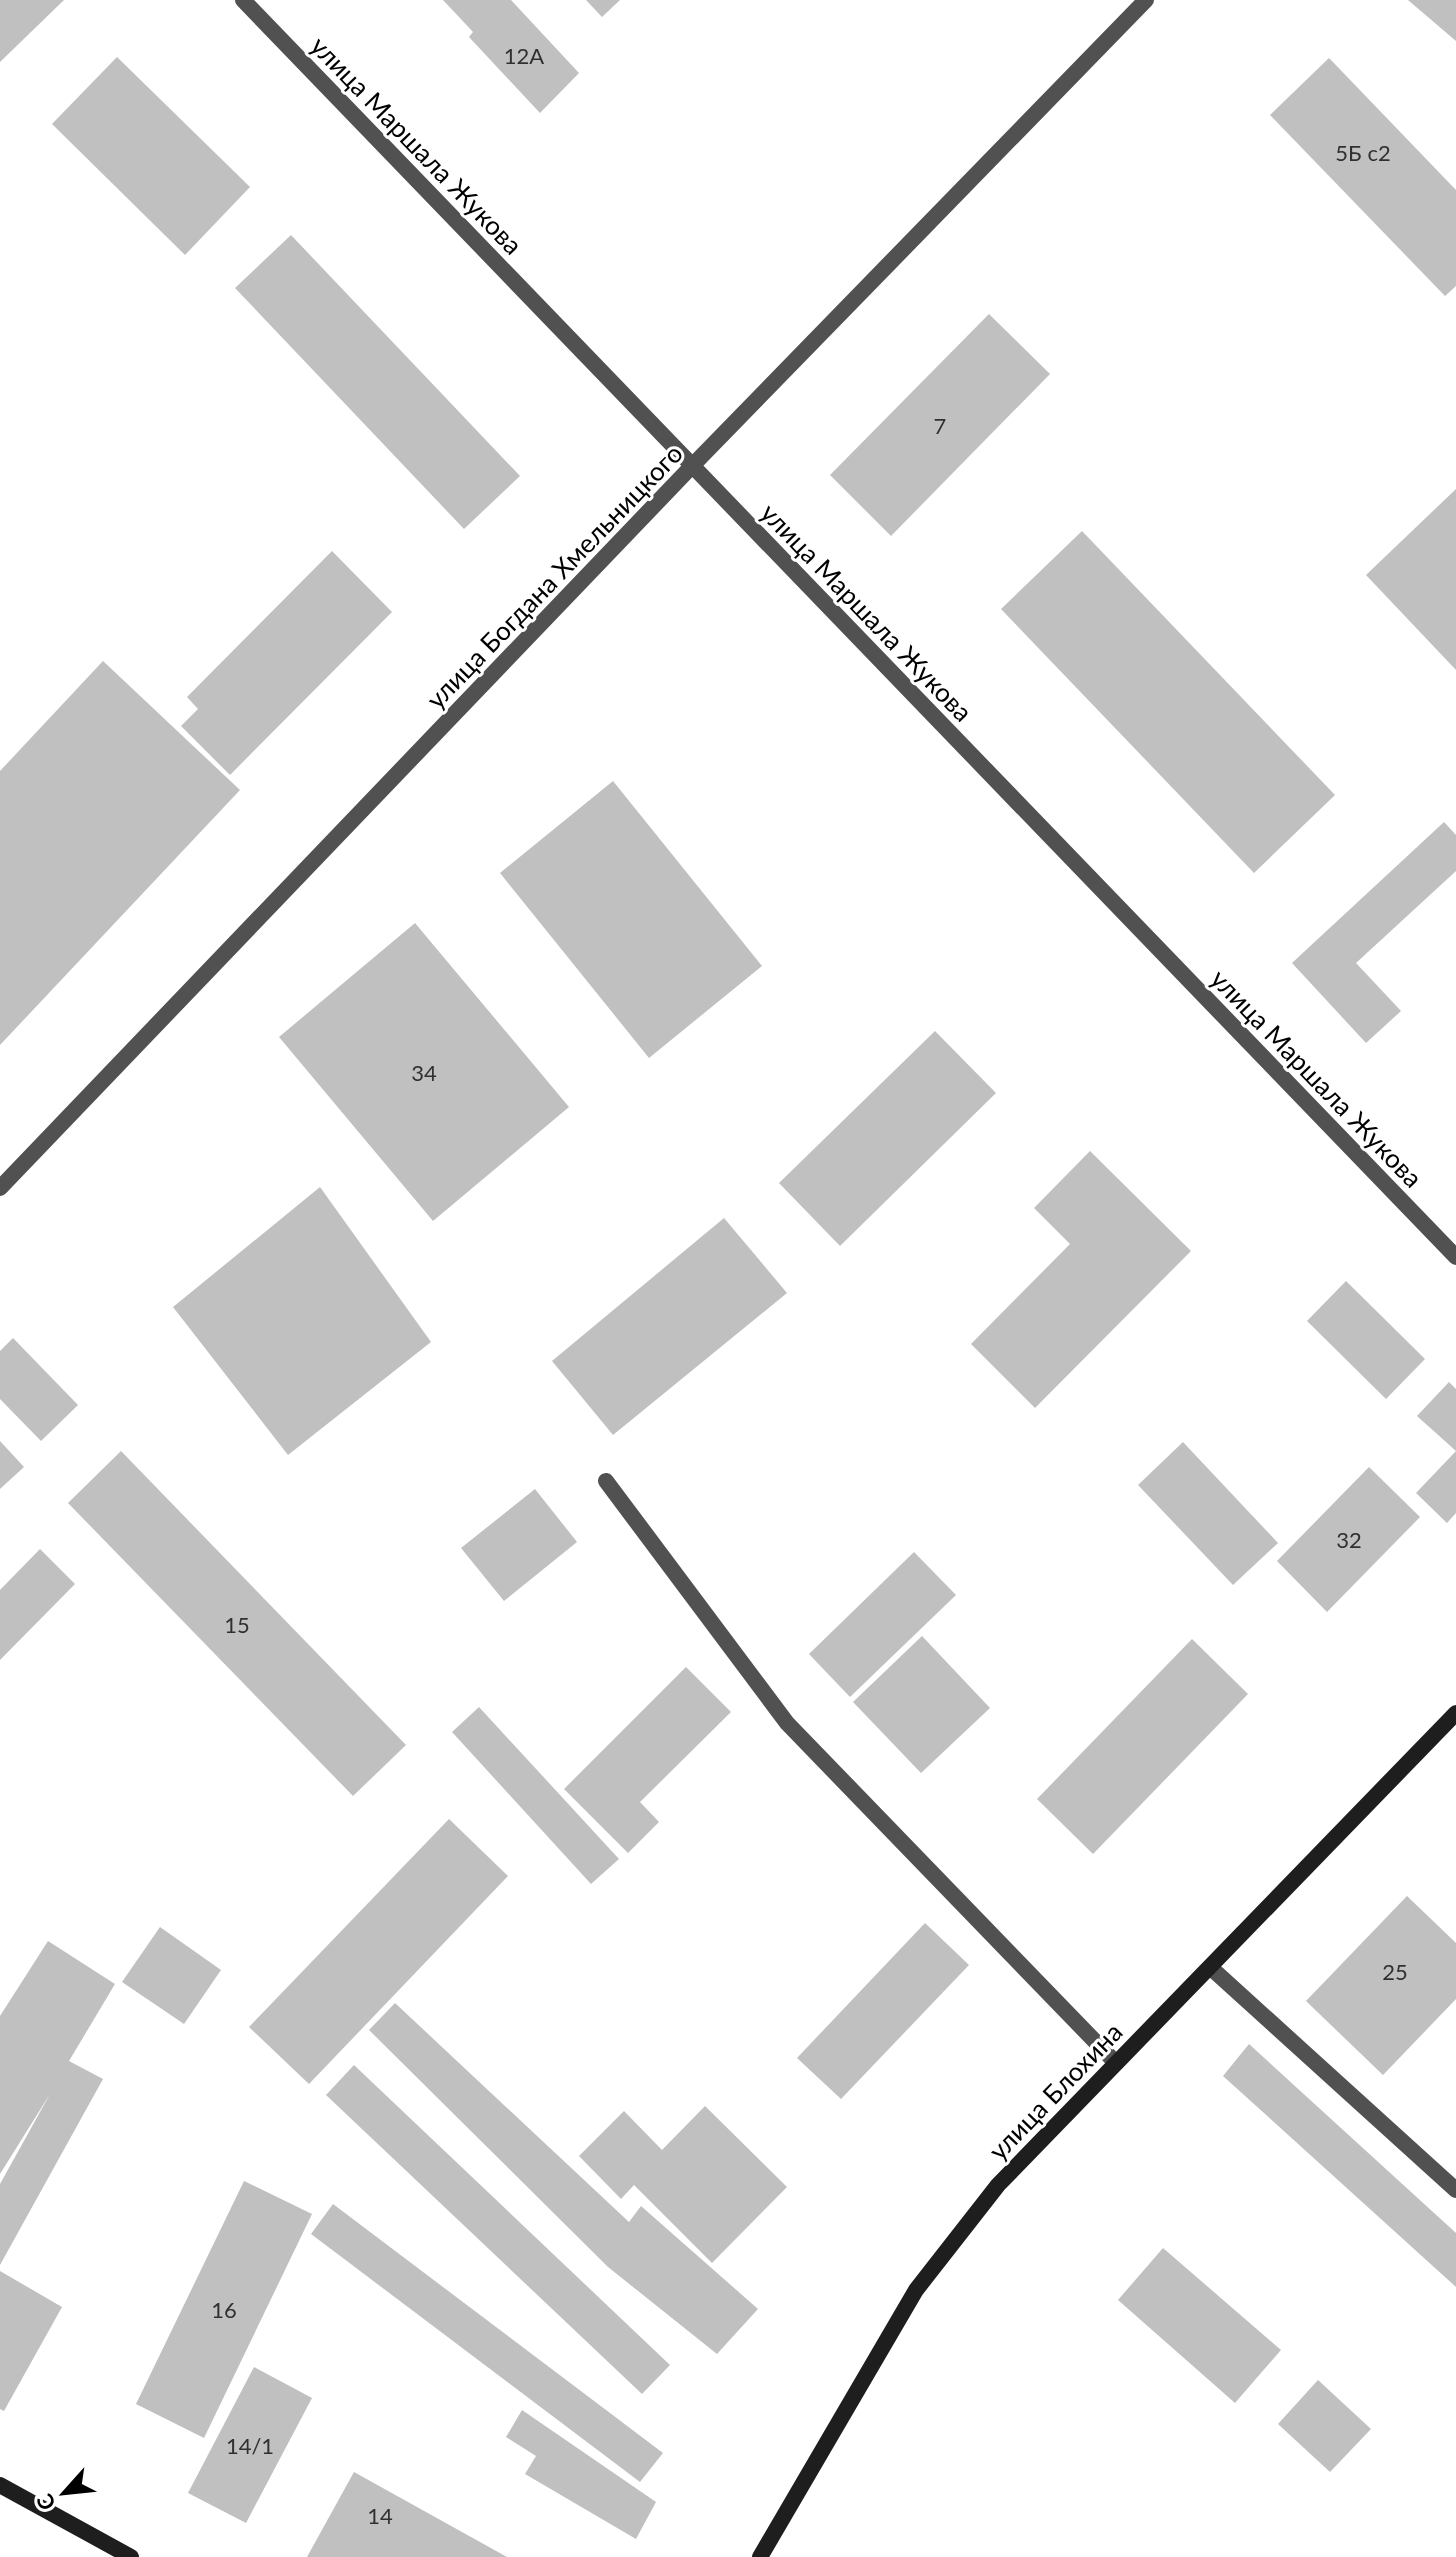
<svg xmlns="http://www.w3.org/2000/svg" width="1456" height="2557" viewBox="0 0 1456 2557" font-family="Lato,sans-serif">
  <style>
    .building { fill: #c0c0c0 }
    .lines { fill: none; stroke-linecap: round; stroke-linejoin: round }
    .service { stroke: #515151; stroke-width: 16 }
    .minor { stroke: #515151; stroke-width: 16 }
    .tertiary { stroke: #515151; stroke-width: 16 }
    .secondary { stroke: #1e1e1e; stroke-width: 16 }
    .labels { text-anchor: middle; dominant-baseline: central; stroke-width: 6; stroke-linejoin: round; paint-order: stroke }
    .number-label { font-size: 22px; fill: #303030 }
    .street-label { font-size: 26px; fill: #000; stroke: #fff }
  </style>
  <rect width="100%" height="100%" fill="#fff"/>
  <g class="building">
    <polygon points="0,0 64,0 0,62"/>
    <polygon points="443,0 511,0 579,73 540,113 469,37 473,32"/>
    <polygon points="586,0 620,0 602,17"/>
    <polygon points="1408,0 1456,0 1456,41"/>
    <polygon points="117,57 250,187 185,255 52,124"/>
    <polygon points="1329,58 1456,190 1456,286 1445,296 1270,115"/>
    <polygon points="291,235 520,476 464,529 235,288"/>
    <polygon points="989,314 1050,374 891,536 830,475"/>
    <polygon points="1456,489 1456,670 1366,575"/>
    <polygon points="1082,531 1335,795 1254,873 1001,609"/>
    <polygon points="332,551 392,612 230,775 181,726 198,709 187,697"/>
    <polygon points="103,661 240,790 0,1045 0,771"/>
    <polygon points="613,781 762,966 649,1058 500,873"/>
    <polygon points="1444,822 1456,835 1456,871 1356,963 1401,1011 1366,1043 1292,963"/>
    <polygon points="415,923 569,1107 433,1221 279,1037"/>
    <polygon points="935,1031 996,1093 840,1246 779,1183"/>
    <polygon points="1090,1151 1191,1251 1035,1408 971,1344 1070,1244 1034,1208"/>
    <polygon points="320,1187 431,1342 288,1455 173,1307"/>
    <polygon points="724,1218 787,1293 613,1435 552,1361"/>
    <polygon points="1346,1281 1425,1359 1386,1399 1307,1321"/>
    <polygon points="13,1338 78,1405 41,1441 0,1399 0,1351"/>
    <polygon points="1449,1382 1456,1389 1456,1513 1447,1523 1416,1493 1456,1451 1417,1416"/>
    <polygon points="0,1441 24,1467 0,1489"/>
    <polygon points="1183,1442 1278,1543 1233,1585 1138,1485"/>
    <polygon points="121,1451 406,1745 353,1796 68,1503"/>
    <polygon points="1369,1467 1420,1517 1327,1612 1277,1561"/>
    <polygon points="535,1489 577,1542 504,1601 461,1548"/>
    <polygon points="40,1549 75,1584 0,1660 0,1590"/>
    <polygon points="914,1552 956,1595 850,1697 809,1654"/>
    <polygon points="922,1636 990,1708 921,1773 853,1702"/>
    <polygon points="1192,1639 1248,1694 1093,1854 1037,1799"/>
    <polygon points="686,1667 731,1712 640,1802 659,1822 628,1853 564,1789"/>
    <polygon points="479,1707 619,1859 591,1884 452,1732"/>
    <polygon points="449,1819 508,1876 309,2084 249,2027"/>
    <polygon points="1407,1896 1456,1943 1456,1999 1383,2075 1306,2001"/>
    <polygon points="925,1923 969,1965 841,2099 797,2058"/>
    <polygon points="160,1927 221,1970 184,2024 122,1982"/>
    <polygon points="48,1941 115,1984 69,2061 103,2079 0,2265 0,2184 50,2094 0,2174 0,2016"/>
    <polygon points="395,2003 629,2222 641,2206 758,2309 717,2354 608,2267 369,2030"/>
    <polygon points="1249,2044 1456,2233 1456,2287 1223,2076"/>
    <polygon points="354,2065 670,2365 642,2394 326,2095"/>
    <polygon points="705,2106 787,2187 712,2263 634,2185 621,2199 579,2156 624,2111 662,2150"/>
    <polygon points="244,2181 312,2214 204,2438 136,2404"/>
    <polygon points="333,2204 663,2453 640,2482 311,2234"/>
    <polygon points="1163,2248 1281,2350 1235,2403 1118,2300"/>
    <polygon points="0,2271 62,2307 4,2411 0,2409"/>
    <polygon points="254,2367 312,2398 246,2523 188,2493"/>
    <polygon points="1318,2380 1371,2429 1330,2472 1278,2424"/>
    <polygon points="522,2410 656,2502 636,2539 525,2474 536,2456 506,2437"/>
    <polygon points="354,2472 507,2557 307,2557"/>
  </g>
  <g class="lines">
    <g class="service">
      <polyline points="606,1481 787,1723 1116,2063"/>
      <polyline points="1210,1967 1456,2190"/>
    </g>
    <polyline class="minor" points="0,1188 692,466 1146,0"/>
    <polyline class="tertiary" points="243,0 1456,1257"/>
    <g class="secondary">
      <polyline points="0,2485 131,2557"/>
      <polyline points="760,2557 916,2290 998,2185 1456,1713"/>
    </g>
  </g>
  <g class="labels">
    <g class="number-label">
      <text x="524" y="55">12А</text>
      <text x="1363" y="152">5Б с2</text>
      <text x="940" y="425">7</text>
      <text x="424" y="1072">34</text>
      <text x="1349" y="1539">32</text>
      <text x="237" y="1624">15</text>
      <text x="1395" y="1971">25</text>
      <text x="224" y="2309">16</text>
      <text x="250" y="2445">14/1</text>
      <text x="380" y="2515">14</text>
    </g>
    <g class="street-label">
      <text transform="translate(417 145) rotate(46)">улица Маршала Жукова</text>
      <text transform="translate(554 576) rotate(-46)">улица Богдана Хмельницкого</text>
      <text transform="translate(867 612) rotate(46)">улица Маршала Жукова</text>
      <text transform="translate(1317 1078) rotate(46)">улица Маршала Жукова</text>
      <text transform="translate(1055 2091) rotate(-46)">улица Блохина</text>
    </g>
  </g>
  <g transform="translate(64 2493) rotate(243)" stroke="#ffffff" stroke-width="6" paint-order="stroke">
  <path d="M0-6L14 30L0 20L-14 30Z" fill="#000000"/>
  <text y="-12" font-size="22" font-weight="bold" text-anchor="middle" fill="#000000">С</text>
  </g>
</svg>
